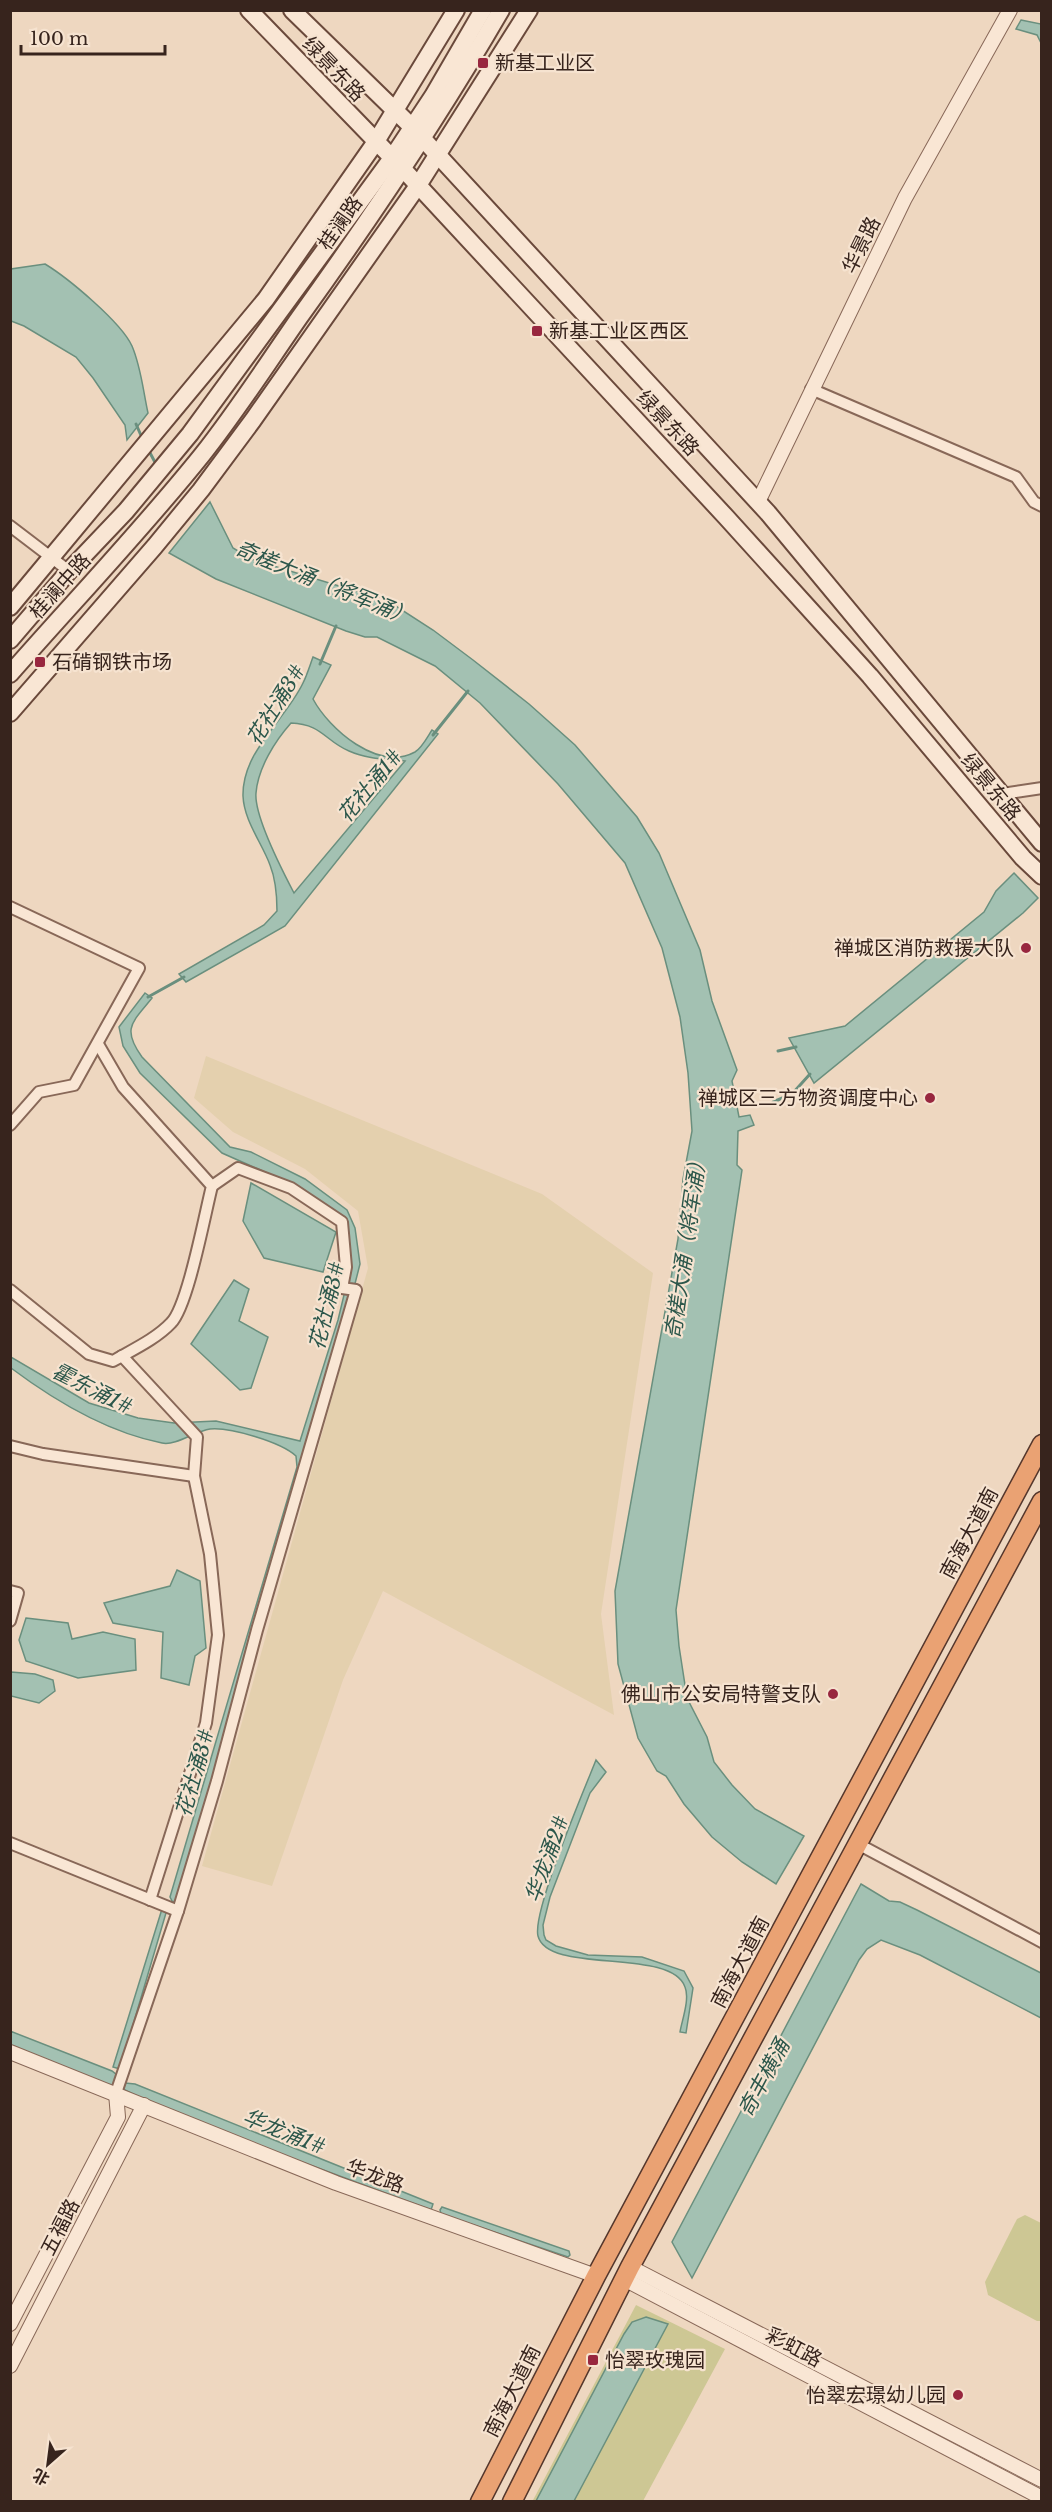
<svg xmlns="http://www.w3.org/2000/svg" width="1052" height="2512" viewBox="0 0 1052 2512" font-family="'Libre Baskerville','Noto Sans SC',serif">
  <style>
    .farmland { fill: #e4d0ae }
    .green { fill: #cdc794 }
    .water { fill: #a3c1b2; stroke: #6a8f7e; stroke-width: 1.5; fill-rule: evenodd }
    .lines { fill: none; stroke-linecap: round; stroke-linejoin: round }
    .stream { stroke: #6a8f7e; stroke-width: 3 }
    .minor-casing { stroke: #886858; stroke-width: 14 }
    .tertiary-casing { stroke: #886858; stroke-width: 16 }
    .secondary-casing { stroke: #6a493b; stroke-width: 20 }
    .trunk-casing { stroke: #55372c; stroke-width: 21 }
    .minor { stroke: #f9e6d4; stroke-width: 10 }
    .tertiary { stroke: #f9e6d4; stroke-width: 14 }
    .secondary { stroke: #f9e6d4; stroke-width: 16 }
    .trunk { stroke: #eaa273; stroke-width: 18 }
    .poi-dot { fill: #98273f; stroke: #f6e3d0; stroke-width: 2 }
    .labels { text-anchor: middle; dominant-baseline: central; stroke-width: 4.5; stroke-linejoin: round; paint-order: stroke }
    .poi-label { font-size: 20px; fill: #37241d; stroke: #f6e3d0; text-anchor: start }
    .street-label { font-size: 20px; fill: #37241d; stroke: #f6e3d0 }
    .water-label { font-size: 21px; font-style: italic; fill: #2c574b; stroke: #f6e3d0 }
  </style>
  <rect width="100%" height="100%" fill="#eed7c0"/>
  <polygon class="farmland" points="206,1056 542,1194 653,1273 601,1614 614,1715 383,1591 343,1680 272,1886 202,1866 368,1268 358,1211 305,1169 233,1132 194,1098"/>
  <g class="green">
    <polygon points="1025,2215 1041,2223 1042,2321 1037,2321 988,2295 985,2282 1017,2219"/>
    <polygon points="636,2305 725,2349 643,2501 532,2502"/>
  </g>
  <g class="water">
    <polygon points="1021,20 1041,24 1041,43 1037,35 1016,29"/>
    <path d="M 45,264 C 68,278 121,322 132,346 C 141,367 143,390 148,413 L 127,440 L 125,425 L 93,378 L 76,357 L 24,326 L 11,321 L 11,269 Z"/>
    <polygon points="210,502 233,548 251,559 388,601 433,630 473,660 529,704 575,745 637,817 659,853 700,950 712,1001 737,1070 732,1081 739,1117 750,1115 754,1125 738,1131 737,1165 742,1170 676,1610 679,1646 687,1698 707,1737 714,1762 732,1785 755,1809 804,1836 776,1884 742,1862 712,1837 684,1804 666,1776 657,1771 638,1738 618,1664 615,1591 678,1239 683,1179 692,1131 688,1073 680,1017 662,948 625,863 558,784 480,703 435,666 377,637 365,637 346,631 216,579 169,553"/>
    <path d="M 313,657 L 331,665 L 313,699 C 329,729 378,772 415,752 C 422,748 428,736 432,730 L 438,734 L 285,926 L 186,982 L 179,974 L 264,925 L 277,911 C 277,895 276,880 270,865 C 262,843 244,821 243,796 C 242,751 285,721 303,683 C 307,675 310,665 313,657 ZM 291,723 C 322,724 325,741 349,751 C 367,759 386,759 405,761 L 294,893 C 283,872 254,815 256,793 C 258,768 275,741 291,723 Z"/>
    <polygon points="1014,873 1038,898 1023,913 814,1083 789,1038 845,1026 984,912 996,891"/>
    <path d="M 145,993 L 152,998 C 133,1022 121,1028 142,1057 L 230,1147 L 251,1152 L 305,1179 L 347,1210 L 355,1228 L 360,1264 L 333,1370 L 176,1903 L 172,1901 L 170,1897 L 297,1467 L 296,1456 C 281,1442 230,1427 210,1429 C 195,1431 176,1446 162,1443 C 106,1432 55,1401 11,1368 L 11,1357 L 89,1403 L 138,1418 L 174,1423 L 216,1421 L 300,1441 L 338,1320 L 350,1270 L 346,1232 L 329,1208 L 301,1188 L 222,1153 L 140,1073 L 123,1046 L 119,1027 Z"/>
    <polygon points="251,1183 336,1232 323,1272 264,1258 243,1221"/>
    <polygon points="234,1280 249,1289 239,1321 268,1337 251,1388 240,1390 191,1344"/>
    <polygon points="177,1570 200,1581 206,1648 195,1656 189,1685 161,1678 163,1632 113,1623 104,1603 170,1586"/>
    <polygon points="26,1618 68,1623 72,1639 103,1632 135,1639 136,1670 78,1678 26,1661 19,1640"/>
    <polygon points="11,1672 35,1674 53,1680 55,1691 39,1703 11,1696"/>
    <path d="M 596,1760 L 606,1772 L 590,1793 L 550,1897 L 543,1925 L 544,1935 L 546,1940 L 556,1946 L 588,1955 L 642,1957 L 684,1971 L 693,1988 L 686,2033 L 680,2032 C 682,2020 690,1999 685,1987 C 671,1947 548,1975 538,1936 C 532,1912 584,1790 596,1760 Z"/>
    <polygon points="861,1884 889,1901 900,1902 917,1910 1041,1973 1041,2018 920,1955 881,1940 867,1949 859,1960 692,2278 672,2242"/>
    <polygon points="162,1909 166,1913 120,2069 113,2067"/>
    <polygon points="10,2031 112,2071 117,2075 114,2085 105,2084 11,2045"/>
    <polygon points="125,2083 135,2084 433,2204 431,2210 275,2152 143,2099 123,2089"/>
    <polygon points="442,2207 569,2251 570,2255 568,2257 441,2214 440,2210"/>
    <polygon points="646,2317 668,2324 574,2501 536,2501 624,2334 632,2322"/>
  </g>
  <g class="lines">
    <g class="stream">
      <polyline points="136,424 143,440"/>
      <polyline points="149,451 157,466"/>
      <polyline points="320,664 336,626"/>
      <polyline points="433,735 468,691"/>
      <polyline points="148,997 184,977"/>
      <polyline points="778,1051 796,1047"/>
      <polyline points="773,1102 792,1094 810,1074"/>
    </g>
    <defs>
      <g id="minor">
        <polyline points="811,389 1016,477 1034,502 1042,506"/>
        <polyline points="10,526 69,571"/>
        <polyline points="1002,794 1042,788"/>
        <polyline points="10,907 139,968 74,1085 39,1092 10,1125"/>
        <path d="M 10,1290 L 89,1354 L 113,1361 C 132,1350 156,1339 171,1323 C 188,1306 205,1213 212,1186 L 123,1087 L 98,1044"/>
        <polyline points="122,1356 197,1437 194,1476 210,1554 218,1635 206,1723 150,1900"/>
        <polyline points="10,1446 43,1454 194,1476"/>
        <polyline points="10,1591 18,1593 10,1621"/>
        <polyline points="10,1843 178,1911 116,2093"/>
        <polyline points="858,1844 1042,1942"/>
        <polyline points="178,1911 217,1781 257,1630 356,1290 342,1288 346,1267 342,1222 291,1188 238,1168 212,1186"/>
      </g>
      <g id="tertiary">
        <polyline points="758,502 905,198 1010,10"/>
        <polyline points="10,2052 336,2183 596,2276"/>
        <polyline points="630,2267 1042,2480"/>
        <polyline points="624,2279 1042,2498"/>
        <polyline points="10,2324 118,2117 116,2093"/>
        <polyline points="10,2366 144,2105"/>
      </g>
      <g id="secondary">
        <polyline points="249,10 403,169 726,517 870,676 1023,858 1042,876"/>
        <polyline points="292,10 412,127 768,513 1042,843"/>
        <polyline points="10,607 266,299 375,143 456,10"/>
        <polyline points="10,640 69,571 126,511 190,434 392,158 433,96 483,10"/>
        <path d="M 10,674 C 74,601 141,531 202,455 C 237,411 267,364 299,318 C 371,218 439,117 501,10"/>
        <polyline points="10,713 155,546 201,490 253,420 417,187 529,10"/>
      </g>
      <g id="trunk">
        <polyline points="480,2502 596,2276 1042,1444"/>
        <polyline points="512,2502 630,2267 1042,1501"/>
      </g>
    </defs>
    <use href="#minor" class="minor-casing"/>
    <use href="#tertiary" class="tertiary-casing"/>
    <use href="#secondary" class="secondary-casing"/>
    <use href="#trunk" class="trunk-casing"/>
    <use href="#minor" class="minor"/>
    <use href="#tertiary" class="tertiary"/>
    <use href="#secondary" class="secondary"/>
    <use href="#trunk" class="trunk"/>
  </g>
  <g class="poi-dot">
    <rect x="477" y="57" width="12" height="12" rx="3"/>
    <rect x="531" y="325" width="12" height="12" rx="3"/>
    <rect x="34" y="656" width="12" height="12" rx="3"/>
    <circle cx="1026" cy="948" r="6"/>
    <circle cx="930" cy="1098" r="6"/>
    <circle cx="833" cy="1694" r="6"/>
    <rect x="587" y="2354" width="12" height="12" rx="3"/>
    <circle cx="958" cy="2395" r="6"/>
  </g>
  <g class="labels">
    <g class="poi-label">
      <text x="495" y="63">新基工业区</text>
      <text x="549" y="331">新基工业区西区</text>
      <text x="52" y="662">石𬒔钢铁市场</text>
      <text x="1014" y="948" text-anchor="end">禅城区消防救援大队</text>
      <text x="918" y="1098" text-anchor="end">禅城区三方物资调度中心</text>
      <text x="821" y="1694" text-anchor="end">佛山市公安局特警支队</text>
      <text x="605" y="2360">怡翠玫瑰园</text>
      <text x="946" y="2395" text-anchor="end">怡翠宏璟幼儿园</text>
    </g>
    <g class="street-label">
      <text transform="translate(334 69) rotate(46)">绿景东路</text>
      <text transform="translate(340 223) rotate(-55)">桂澜路</text>
      <text transform="translate(861 245) rotate(-64)">华景路</text>
      <text transform="translate(668 423) rotate(47)">绿景东路</text>
      <text transform="translate(60 586) rotate(-48)">桂澜中路</text>
      <text transform="translate(991 787) rotate(50)">绿景东路</text>
      <text transform="translate(969 1533) rotate(-62)">南海大道南</text>
      <text transform="translate(740 1962) rotate(-62)">南海大道南</text>
      <text transform="translate(375 2176) rotate(20)">华龙路</text>
      <text transform="translate(60 2227) rotate(-63)">五福路</text>
      <text transform="translate(794 2347) rotate(28)">彩虹路</text>
      <text transform="translate(512 2391) rotate(-63)">南海大道南</text>
    </g>
    <g class="water-label">
      <text transform="translate(324 583) rotate(22)">奇槎大涌（将军涌）</text>
      <text transform="translate(276 705) rotate(-58)">花社涌3#</text>
      <text transform="translate(370 786) rotate(-50)">花社涌1#</text>
      <text transform="translate(686 1245) rotate(-82)">奇槎大涌（将军涌）</text>
      <text transform="translate(327 1306) rotate(-76)">花社涌3#</text>
      <text transform="translate(92 1389) rotate(27)">霍东涌1#</text>
      <text transform="translate(195 1773) rotate(-74)">花社涌3#</text>
      <text transform="translate(547 1859) rotate(-70)">华龙涌2#</text>
      <text transform="translate(764 2078) rotate(-62)">奇丰横涌</text>
      <text transform="translate(284 2132) rotate(22)">华龙涌1#</text>
    </g>
  </g>
  <rect width="1052" height="2512" fill="none" stroke="#37241d" stroke-width="24"/>
  <g transform="translate(48 2464) rotate(208)" stroke="#f6e3d0" stroke-width="4.5" paint-order="stroke">
  <path d="M0-4.5L10 22L0 15L-10 22Z" fill="#37241d"/>
  <text y="-9" font-size="16" font-weight="bold" text-anchor="middle" fill="#37241d">北</text>
  </g>
  <path d="M21 45v9h144v-9" fill="none" stroke="#37241d" stroke-width="3"/>
  <text x="30" y="45" font-size="18" fill="#37241d" stroke="#f6e3d0" stroke-width="4.5" paint-order="stroke">100 m</text>
</svg>
